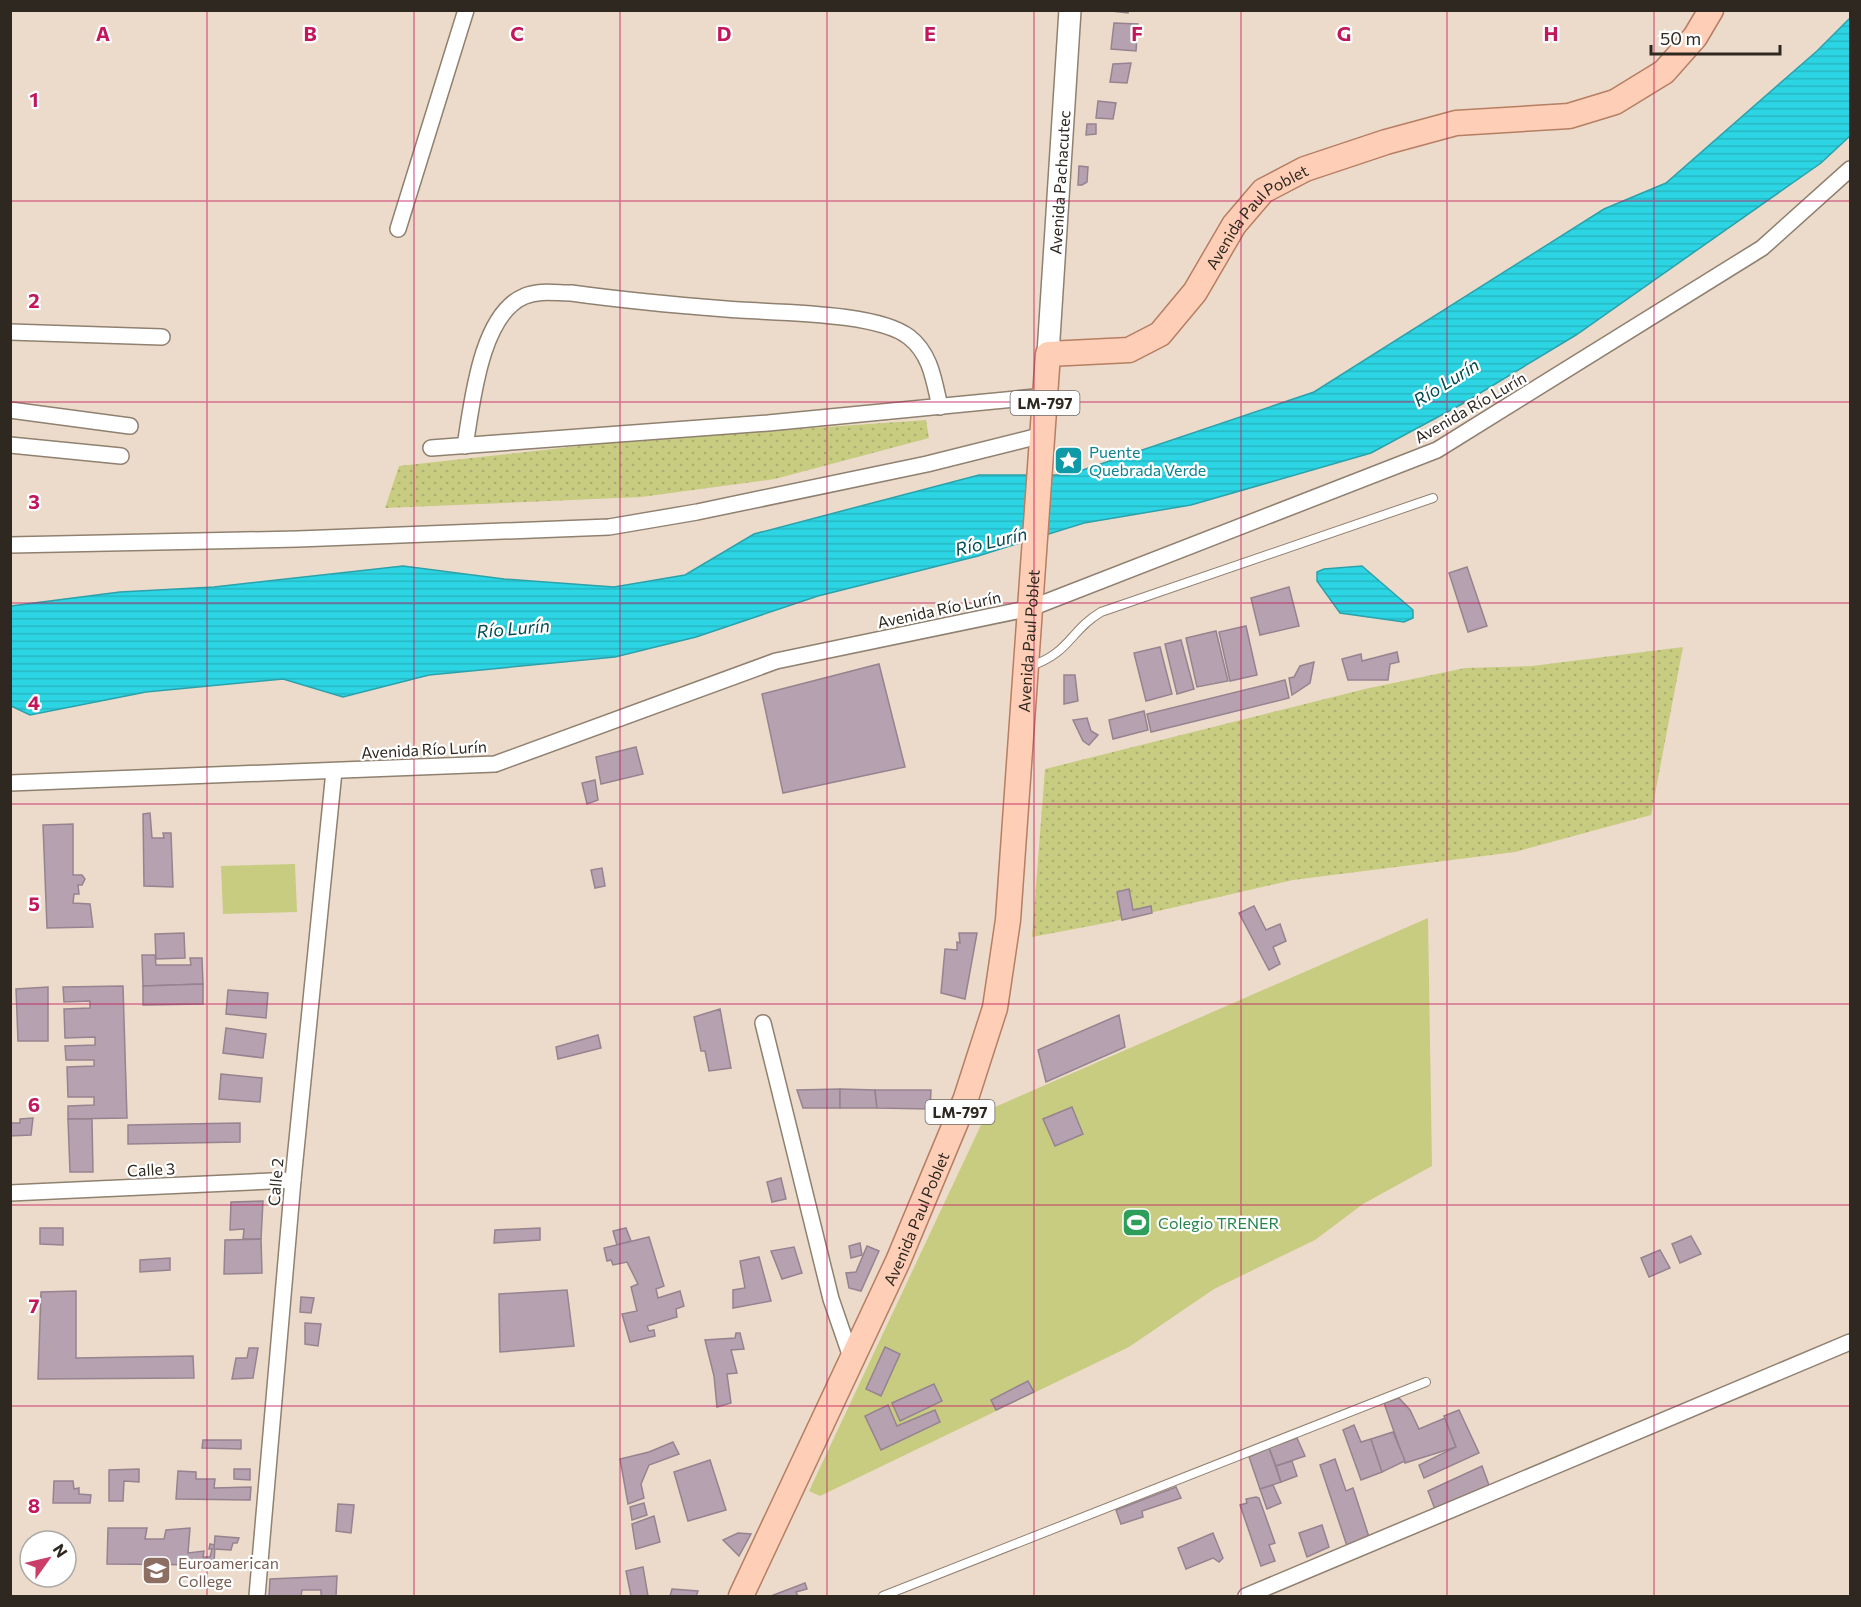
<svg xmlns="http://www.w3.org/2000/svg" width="1861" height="1607" viewBox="0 0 1861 1607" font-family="Commissioner,sans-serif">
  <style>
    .green { fill: url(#green-dots) }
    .pitch { fill: #c8cc81 }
    .water { fill: url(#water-rules); stroke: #2da1aa; stroke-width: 1.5 }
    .building { fill: #b5a1af; stroke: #968390; stroke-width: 1.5 }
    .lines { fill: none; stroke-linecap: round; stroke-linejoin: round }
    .lane-casing { stroke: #8f8070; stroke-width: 10 }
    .street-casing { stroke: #8f8070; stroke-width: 18 }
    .secondary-casing { stroke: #8f8070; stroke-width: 24 }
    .primary-casing { stroke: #b67e63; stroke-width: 27 }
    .lane { stroke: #fff; stroke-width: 8 }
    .street { stroke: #fff; stroke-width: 15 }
    .secondary { stroke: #fff; stroke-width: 21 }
    .primary { stroke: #ffceb7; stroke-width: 24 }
    .grid { fill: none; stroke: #c2185b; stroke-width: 1.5; stroke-opacity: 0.55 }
    .labels { text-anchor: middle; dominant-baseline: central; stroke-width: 4.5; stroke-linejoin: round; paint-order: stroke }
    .shield { fill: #fff; stroke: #6d6864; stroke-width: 1.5 }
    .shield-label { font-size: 15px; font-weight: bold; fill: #2e2821 }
    .street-label { font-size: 16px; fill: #2e2821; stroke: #fff }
    .culture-label { font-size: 16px; fill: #0d838f; stroke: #fff; text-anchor: start }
    .leisure-label { font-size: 16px; fill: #27864d; stroke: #fff; text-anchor: start }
    .education-label { font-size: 16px; fill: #785e54; stroke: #fff; text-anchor: start }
    .water-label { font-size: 18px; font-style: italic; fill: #004a51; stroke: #fff }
    .grid-label { font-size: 20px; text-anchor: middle; font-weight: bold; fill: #c2185b; stroke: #fff; stroke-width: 4.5; stroke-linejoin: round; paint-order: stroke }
  </style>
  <defs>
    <pattern id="green-dots" width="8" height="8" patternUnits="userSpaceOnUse" patternTransform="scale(1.5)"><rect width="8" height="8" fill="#c8cc81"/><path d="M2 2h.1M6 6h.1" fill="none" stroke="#acaf6f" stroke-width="1.8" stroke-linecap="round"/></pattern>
    <pattern id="water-rules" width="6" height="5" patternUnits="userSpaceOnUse" patternTransform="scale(1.5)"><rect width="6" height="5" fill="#2cd5e4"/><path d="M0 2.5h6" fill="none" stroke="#28b7c3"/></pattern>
  </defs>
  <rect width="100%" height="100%" fill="#ecdbca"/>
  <g class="green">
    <polygon points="926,420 929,438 775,479 641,497 385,508 399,466 615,442"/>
    <polygon points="1683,647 1651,815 1515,852 1293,880 1106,923 1032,937 1045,769 1365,689 1465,668 1532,666"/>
  </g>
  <g class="pitch">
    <polygon points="295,864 297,912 223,914 221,866"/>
    <polygon points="1428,918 1432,1166 1363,1204 1315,1240 1214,1289 1129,1347 820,1496 809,1491 988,1110"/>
  </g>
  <g class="water">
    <polygon points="1850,18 1850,136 1821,163 1576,335 1462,404 1371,453 1191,505 1084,523 978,556 818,596 696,637 615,657 429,675 343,697 283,679 146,692 30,715 11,706 11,606 120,592 214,587 403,566 504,579 614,587 685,575 754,534 979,475 1068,475 1314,392 1604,209 1666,183 1817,51"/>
    <polygon points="1362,566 1413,610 1413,618 1404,622 1340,613 1317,581 1317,572 1324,569"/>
  </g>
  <g class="building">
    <polygon points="1103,10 1129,10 1128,13"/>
    <polygon points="1114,23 1138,24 1136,51 1111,49"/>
    <polygon points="1131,63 1127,83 1110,82 1113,64"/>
    <polygon points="1098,101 1116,103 1113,119 1096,118"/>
    <polygon points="1087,124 1096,124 1096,134 1086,135"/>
    <polygon points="1079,166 1088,167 1087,182 1082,185 1078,185"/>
    <polygon points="1467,567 1487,626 1468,632 1449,573"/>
    <polygon points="1289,587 1299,626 1260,635 1251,598"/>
    <polygon points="1246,626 1257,675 1230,681 1219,632"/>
    <polygon points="1216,631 1228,681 1197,687 1186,638"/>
    <polygon points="1181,640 1194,689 1177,694 1165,644"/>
    <polygon points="1160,647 1172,694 1146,701 1134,653"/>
    <polygon points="1397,652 1399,662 1390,664 1388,680 1348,680 1342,659 1361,654 1362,661"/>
    <polygon points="1314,662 1310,683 1292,695 1289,678 1294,677 1300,666"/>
    <polygon points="879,664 905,767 783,793 762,694"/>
    <polygon points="1064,675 1075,675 1078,701 1064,704"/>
    <polygon points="1285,680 1289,698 1151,732 1147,714"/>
    <polygon points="1144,711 1148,730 1113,739 1109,720"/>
    <polygon points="1087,718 1091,731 1098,735 1089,745 1083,741 1073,720"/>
    <polygon points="636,747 643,774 601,784 596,757"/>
    <polygon points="595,780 598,800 587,804 582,783"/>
    <polygon points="150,813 152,838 164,838 163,833 171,833 173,887 144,886 143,814"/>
    <polygon points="73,824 73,875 82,875 85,879 82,885 78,885 79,894 74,894 73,903 90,904 93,927 47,928 43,825"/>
    <polygon points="602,868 605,886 595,888 591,870"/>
    <polygon points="1129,889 1133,910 1151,906 1152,913 1122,920 1117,892"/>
    <polygon points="1254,906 1266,930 1280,924 1286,941 1273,947 1280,964 1269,970 1239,913"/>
    <polygon points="184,933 185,958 156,959 155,934"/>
    <polygon points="959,933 977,933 965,999 941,993 945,949 957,950 957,942 960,943"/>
    <polygon points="142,955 155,955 156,965 191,965 190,958 202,958 203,984 143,986"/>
    <polygon points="203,984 203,1004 143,1005 143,986"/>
    <polygon points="123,986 127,1118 68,1119 68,1106 94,1105 94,1097 68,1097 67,1067 94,1066 94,1060 66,1060 65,1046 95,1045 95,1037 65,1038 64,1009 90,1008 90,1001 64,1002 63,987"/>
    <polygon points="48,987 48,1041 18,1041 16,989"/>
    <polygon points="228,990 268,993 266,1018 226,1014"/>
    <polygon points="720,1009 731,1068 709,1071 705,1051 701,1051 694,1017"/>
    <polygon points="1119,1015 1125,1047 1046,1082 1038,1050"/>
    <polygon points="226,1028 266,1034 263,1058 223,1053"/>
    <polygon points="598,1035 601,1048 558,1059 556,1047"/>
    <polygon points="221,1074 262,1078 260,1102 219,1099"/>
    <polygon points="840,1089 840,1108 803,1108 797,1090"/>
    <polygon points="840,1089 875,1090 877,1108 840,1108"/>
    <polygon points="875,1090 931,1090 930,1109 877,1108"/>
    <polygon points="1072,1107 1083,1134 1055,1146 1043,1119"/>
    <polygon points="33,1118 31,1135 10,1136 10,1120 12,1123 20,1123 20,1119"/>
    <polygon points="68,1119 92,1119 93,1172 70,1172"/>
    <polygon points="240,1123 240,1142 128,1144 128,1125"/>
    <polygon points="781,1178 786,1199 772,1202 767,1182"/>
    <polygon points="263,1201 261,1239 243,1239 244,1229 230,1230 231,1202"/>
    <polygon points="40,1228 63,1228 63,1245 40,1244"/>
    <polygon points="540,1228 540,1240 494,1243 495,1230"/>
    <polygon points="626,1228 631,1241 617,1245 613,1231"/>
    <polygon points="1691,1236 1701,1254 1680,1263 1672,1244"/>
    <polygon points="649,1237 664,1286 656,1289 658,1298 680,1291 684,1306 676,1309 677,1317 647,1326 649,1331 654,1330 655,1336 630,1342 622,1314 637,1311 631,1287 638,1284 627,1262 613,1265 611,1260 607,1261 604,1248"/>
    <polygon points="261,1239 262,1273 224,1274 225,1240"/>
    <polygon points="860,1243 862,1255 851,1258 849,1246"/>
    <polygon points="867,1246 879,1251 861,1291 849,1288 846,1273 856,1272"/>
    <polygon points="794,1247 802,1273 782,1279 771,1251"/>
    <polygon points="1660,1250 1670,1268 1649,1277 1641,1258"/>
    <polygon points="759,1257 771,1301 733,1308 733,1290 745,1288 740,1261"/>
    <polygon points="170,1258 170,1270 140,1272 140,1260"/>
    <polygon points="567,1290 574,1346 500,1352 499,1294"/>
    <polygon points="76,1291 76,1358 193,1356 194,1378 38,1379 41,1292"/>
    <polygon points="301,1297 314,1298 311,1313 300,1312"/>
    <polygon points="305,1323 321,1324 318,1346 305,1344"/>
    <polygon points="736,1333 740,1333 744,1349 731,1350 737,1373 727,1374 731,1403 717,1407 714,1376 705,1340 735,1338"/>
    <polygon points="885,1347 900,1354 881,1396 866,1389"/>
    <polygon points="249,1348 258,1348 253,1378 232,1379 236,1358 247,1358"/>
    <polygon points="1028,1381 1034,1392 996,1410 991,1400"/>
    <polygon points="934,1384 942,1401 900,1421 892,1403"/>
    <polygon points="1399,1398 1410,1410 1419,1429 1445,1418 1456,1447 1405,1463 1384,1403"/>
    <polygon points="888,1405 897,1426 935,1410 940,1422 881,1450 865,1416"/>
    <polygon points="1459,1410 1479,1453 1424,1478 1419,1465 1456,1447 1444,1416"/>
    <polygon points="1354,1425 1361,1442 1371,1439 1382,1472 1361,1480 1343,1430"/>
    <polygon points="1393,1432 1405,1461 1382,1472 1371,1439"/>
    <polygon points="1297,1438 1305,1456 1276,1466 1269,1448"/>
    <polygon points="203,1440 241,1440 241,1449 202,1448"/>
    <polygon points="673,1442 679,1454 649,1465 641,1484 644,1498 628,1504 620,1459 649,1452"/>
    <polygon points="1269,1448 1281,1482 1260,1489 1249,1457"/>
    <polygon points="1335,1459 1346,1491 1353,1488 1370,1540 1348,1549 1320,1465"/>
    <polygon points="710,1460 726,1510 688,1521 674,1472"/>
    <polygon points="1292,1461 1297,1476 1281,1482 1276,1466"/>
    <polygon points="1482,1466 1490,1488 1436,1512 1428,1491"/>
    <polygon points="139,1469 139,1482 124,1481 123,1501 109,1501 109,1470"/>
    <polygon points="234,1469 250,1469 250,1480 234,1479"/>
    <polygon points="178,1471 196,1472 196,1479 215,1479 214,1488 251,1487 250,1500 176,1499"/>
    <polygon points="54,1481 73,1481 74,1489 79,1488 79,1494 91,1495 90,1503 53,1503"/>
    <polygon points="1273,1485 1281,1503 1267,1509 1260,1489"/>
    <polygon points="1176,1487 1181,1498 1142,1511 1143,1517 1121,1524 1116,1510"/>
    <polygon points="1256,1497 1259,1498 1275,1543 1269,1545 1275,1561 1261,1566 1240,1505 1247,1503 1246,1499"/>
    <polygon points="644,1503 647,1515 632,1520 630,1507"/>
    <polygon points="338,1504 354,1505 351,1533 336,1531"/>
    <polygon points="654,1516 660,1542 636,1549 632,1524"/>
    <polygon points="1322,1525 1329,1547 1307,1557 1299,1533"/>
    <polygon points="108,1528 147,1528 145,1539 164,1539 166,1530 190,1528 188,1553 204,1551 203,1557 210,1557 212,1549 209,1549 210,1544 215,1545 214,1565 107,1564"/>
    <polygon points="738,1533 751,1534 739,1556 723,1540"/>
    <polygon points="1213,1533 1223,1558 1219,1562 1213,1558 1186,1569 1178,1548"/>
    <polygon points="215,1536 239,1538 237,1543 233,1543 231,1550 214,1549"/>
    <polygon points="643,1567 648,1596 631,1596 626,1571"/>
    <polygon points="337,1576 336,1596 321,1596 321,1590 302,1590 301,1596 269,1596 270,1579"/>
    <polygon points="805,1583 807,1589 796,1592 798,1596 771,1596"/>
    <polygon points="672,1589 698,1591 696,1596 670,1596"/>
  </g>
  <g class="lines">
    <defs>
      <g id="lane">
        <path d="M 1028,667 C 1071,653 1069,631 1101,612 L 1433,498"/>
        <polyline points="883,1596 1426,1382"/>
      </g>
      <g id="street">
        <polyline points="398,229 466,10"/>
        <polyline points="10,332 162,337"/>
        <polyline points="10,410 130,426"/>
        <polyline points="10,445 121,456"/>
        <path d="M 465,446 C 472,405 480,314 525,296 C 539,290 556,293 571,293 C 622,300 674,305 726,309 C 770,313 876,311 909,337 C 931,354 934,381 940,407"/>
        <polyline points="431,448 768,423 1046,396"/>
        <polyline points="10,545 298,539 609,527 697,512 927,464 1043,435"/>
        <polyline points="10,783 495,764 776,661 1031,608 1437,450 1762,248 1850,169"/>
        <polyline points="763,1023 831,1299 852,1360"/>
        <polyline points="10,1193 293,1180"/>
        <polyline points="257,1596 293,1180 334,771"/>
        <polyline points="1246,1596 1850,1342"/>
      </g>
      <g id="secondary">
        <path id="s1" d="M 1048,354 L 1070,10"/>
      </g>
      <g id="primary">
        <path id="s2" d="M 741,1596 L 898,1261 L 966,1098 L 995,1008 L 1008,920 L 1048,354 L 1129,350 L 1160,334 L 1195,292 L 1234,225 L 1263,191 L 1305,169 L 1386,142 L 1456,123 L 1569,116 L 1615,102 L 1664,72 L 1695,37 L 1711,10"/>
      </g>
    </defs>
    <use href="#lane" class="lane-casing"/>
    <use href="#street" class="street-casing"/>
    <use href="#secondary" class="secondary-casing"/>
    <use href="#primary" class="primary-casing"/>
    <use href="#lane" class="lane"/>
    <use href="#street" class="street"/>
    <use href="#secondary" class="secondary"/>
    <use href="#primary" class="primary"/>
  </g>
  <path class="grid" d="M 207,10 L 207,1596M 414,10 L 414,1596M 620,10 L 620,1596M 827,10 L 827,1596M 1034,10 L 1034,1596M 1241,10 L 1241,1596M 1447,10 L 1447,1596M 1654,10 L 1654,1596M 10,201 L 1850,201M 10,402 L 1850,402M 10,603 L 1850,603M 10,804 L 1850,804M 10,1004 L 1850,1004M 10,1205 L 1850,1205M 10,1406 L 1850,1406"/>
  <defs>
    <symbol id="sight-square" viewBox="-11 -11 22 22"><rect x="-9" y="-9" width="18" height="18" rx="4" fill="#0f9aa8" stroke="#fff"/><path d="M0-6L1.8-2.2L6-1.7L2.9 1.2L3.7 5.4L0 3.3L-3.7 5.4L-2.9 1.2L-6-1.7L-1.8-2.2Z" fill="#fff"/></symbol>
    <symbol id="stadium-square" viewBox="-11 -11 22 22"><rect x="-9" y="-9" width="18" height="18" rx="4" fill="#2e9e5b" stroke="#fff"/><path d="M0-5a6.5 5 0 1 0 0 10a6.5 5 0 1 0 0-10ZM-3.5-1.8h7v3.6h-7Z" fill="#fff"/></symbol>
    <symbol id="school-square" viewBox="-11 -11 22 22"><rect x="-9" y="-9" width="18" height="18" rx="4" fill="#8d6e63" stroke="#fff"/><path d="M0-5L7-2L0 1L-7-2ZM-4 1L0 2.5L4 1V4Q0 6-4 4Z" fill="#fff"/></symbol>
  </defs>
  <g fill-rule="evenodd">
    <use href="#sight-square" x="1052" y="444" width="33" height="33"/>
    <use href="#stadium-square" x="1120" y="1206" width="33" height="33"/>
    <use href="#school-square" x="140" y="1554" width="33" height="33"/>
  </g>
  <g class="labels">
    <g class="shield">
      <rect x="1010.5" y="391" width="69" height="24" rx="4.5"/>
      <rect x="925.5" y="1100" width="69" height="24" rx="4.5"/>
    </g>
    <g class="shield-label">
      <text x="1045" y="403">LM-797</text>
      <text x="960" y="1112">LM-797</text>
    </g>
    <g class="street-label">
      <text stroke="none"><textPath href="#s1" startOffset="172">Avenida Pachacutec</textPath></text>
      <text stroke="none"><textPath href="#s2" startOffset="1568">Avenida Paul Poblet</textPath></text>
      <text transform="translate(1470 407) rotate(-30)">Avenida Río Lurín</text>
      <text transform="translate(939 609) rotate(-12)">Avenida Río Lurín</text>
      <text stroke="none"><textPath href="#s2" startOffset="1010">Avenida Paul Poblet</textPath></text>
      <text transform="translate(424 749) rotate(-3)">Avenida Río Lurín</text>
      <text transform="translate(151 1169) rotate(-3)">Calle 3</text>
      <text transform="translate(275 1182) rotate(-85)">Calle 2</text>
      <text stroke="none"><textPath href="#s2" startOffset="416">Avenida Paul Poblet</textPath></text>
    </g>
    <g class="culture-label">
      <text x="1089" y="451">Puente<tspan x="1089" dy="18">Quebrada Verde</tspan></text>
    </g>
    <g class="leisure-label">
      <text x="1158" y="1222">Colegio TRENER</text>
    </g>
    <g class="education-label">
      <text x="178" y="1562">Euroamerican<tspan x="178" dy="18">College</tspan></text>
    </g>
    <g class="water-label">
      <text transform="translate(1446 382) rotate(-32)">Río Lurín</text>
      <text transform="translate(991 541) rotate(-13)">Río Lurín</text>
      <text transform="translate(513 628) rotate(-5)">Río Lurín</text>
    </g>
  </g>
  <g class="grid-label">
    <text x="103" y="41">A</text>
    <text x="310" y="41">B</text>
    <text x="517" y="41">C</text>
    <text x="724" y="41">D</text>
    <text x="930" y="41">E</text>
    <text x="1137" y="41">F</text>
    <text x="1344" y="41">G</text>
    <text x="1551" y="41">H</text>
    <text x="34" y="107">1</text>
    <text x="34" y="308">2</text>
    <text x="34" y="509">3</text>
    <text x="34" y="710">4</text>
    <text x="34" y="911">5</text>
    <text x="34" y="1112">6</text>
    <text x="34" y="1313">7</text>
    <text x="34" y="1513">8</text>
  </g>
  <rect width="1861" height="1607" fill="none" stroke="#2e2821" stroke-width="24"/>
  <g transform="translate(48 1559) rotate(56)"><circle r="28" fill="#ffffff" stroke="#aba9a6" stroke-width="1.5"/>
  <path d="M0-4.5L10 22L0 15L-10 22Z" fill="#cc3e6a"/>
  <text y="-9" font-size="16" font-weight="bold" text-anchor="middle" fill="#2e2821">N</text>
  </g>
  <path d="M1651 45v9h129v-9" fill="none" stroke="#2e2821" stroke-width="3"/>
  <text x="1660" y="45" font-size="18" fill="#2e2821" stroke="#ffffff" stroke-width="4.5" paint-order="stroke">50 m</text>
</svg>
